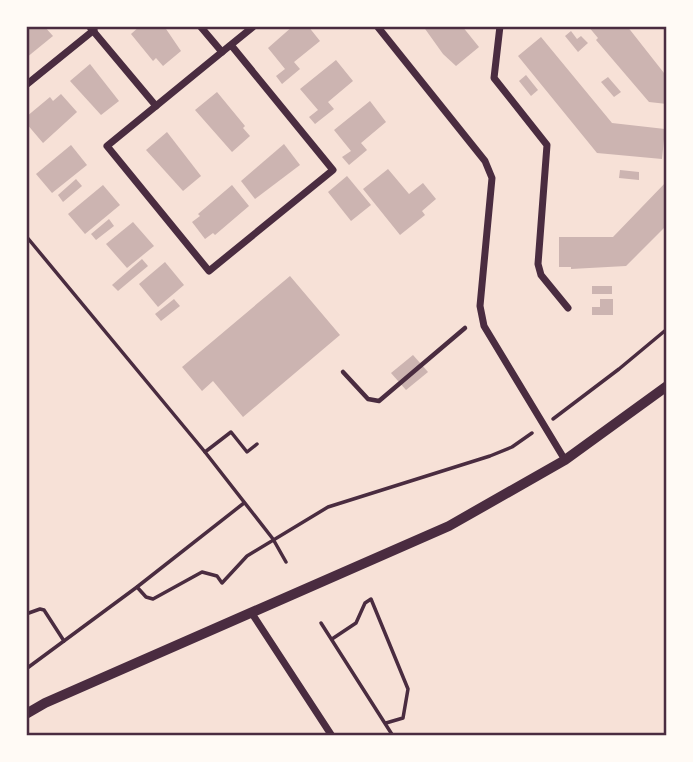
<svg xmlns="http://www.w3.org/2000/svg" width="693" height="762" viewBox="0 0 693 762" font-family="Arial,sans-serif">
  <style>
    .building { fill: #ccb4b1 }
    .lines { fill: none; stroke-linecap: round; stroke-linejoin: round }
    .path { stroke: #4a2c40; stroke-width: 3.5 }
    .service { stroke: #4a2c40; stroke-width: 4.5 }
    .minor { stroke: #4a2c40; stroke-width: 7 }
    .tertiary { stroke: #4a2c40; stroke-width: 10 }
    .neatline { fill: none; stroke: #4a2c40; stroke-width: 2.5 }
  </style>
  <rect width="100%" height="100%" fill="#f7e1d7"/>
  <g class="building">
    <polygon points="26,26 44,26 53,36 26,58"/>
    <polygon points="140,26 164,26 181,51 163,66 156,58 153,61 131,34"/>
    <polygon points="293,26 308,26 320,41 294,62 300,69 282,84 276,76 285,69 268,48"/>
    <polygon points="423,26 462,26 479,47 456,66 443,54"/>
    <polygon points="588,26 627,26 664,73 667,73 667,104 649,102 596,40 598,38"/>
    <polygon points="571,31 577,39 581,36 588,43 578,52 565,36"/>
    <polygon points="541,37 612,123 665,129 662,159 597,153 518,56"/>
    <polygon points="336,60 353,81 328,102 334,109 315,124 309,117 318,110 300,89"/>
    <polygon points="90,64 119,101 101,115 70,81"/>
    <polygon points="526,75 538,90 531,96 519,81"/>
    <polygon points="608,77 621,92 614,97 601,82"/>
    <polygon points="217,92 245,126 243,128 250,136 232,152 195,110"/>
    <polygon points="61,94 77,112 43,143 26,123 26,117 50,97 53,101"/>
    <polygon points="370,101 386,122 361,143 367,150 349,165 342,157 351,151 334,130"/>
    <polygon points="167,132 201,176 183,191 146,150"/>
    <polygon points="284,144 300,165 255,199 241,181"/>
    <polygon points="71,145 87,165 52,193 36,174"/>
    <polygon points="388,169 409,194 423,183 436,199 422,211 425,215 400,235 363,189"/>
    <polygon points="620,170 639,172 639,180 619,178"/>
    <polygon points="347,176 371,205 351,221 328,192"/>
    <polygon points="76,179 82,186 63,202 58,195"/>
    <polygon points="667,181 667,224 664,228 626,266 571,269 571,267 559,267 559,237 613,237"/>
    <polygon points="103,185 120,205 85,234 68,214"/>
    <polygon points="232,185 249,206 215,235 213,233 205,239 192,222 200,216 198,214"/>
    <polygon points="109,219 114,226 96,240 91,234"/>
    <polygon points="133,222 154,246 127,268 106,244"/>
    <polygon points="142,259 148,266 118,291 112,285"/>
    <polygon points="165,262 184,285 158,307 139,284"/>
    <polygon points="290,276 340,335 243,417 213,381 202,391 182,367"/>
    <rect x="592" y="286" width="20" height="8"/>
    <polygon points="174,299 180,306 161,321 155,314"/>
    <polygon points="600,299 613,299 613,315 592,315 592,307 600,307"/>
    <polygon points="413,355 428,372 406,390 391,373"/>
  </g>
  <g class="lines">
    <g class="path">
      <polyline points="26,236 205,452 273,539 286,562"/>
      <polyline points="553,419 619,369 667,329"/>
      <polyline points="205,452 231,432 247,452 257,444"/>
      <polyline points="137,587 146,597 153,599 202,572 217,576 222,583 247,556 328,507 490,456 512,447 532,433"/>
      <polyline points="26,614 40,609 44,610 64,641"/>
      <polyline points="321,623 393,736"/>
      <polyline points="332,639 356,623 365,603 371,599 408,689 403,718 386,723"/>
      <polyline points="26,669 137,587 244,503"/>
    </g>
    <polyline class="service" points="343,372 368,399 379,401 465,328"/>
    <g class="minor">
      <polyline points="89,26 156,106"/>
      <polyline points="200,26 222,52"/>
      <polyline points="377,26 485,161 492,178 480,306 484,326 565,460"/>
      <polyline points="500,26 494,78 547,145 538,264 541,275 568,308"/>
      <polyline points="231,45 333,170 209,271 107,146 222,52 254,26"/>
      <polyline points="26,85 94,30"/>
      <polyline points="251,612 332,736"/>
    </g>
    <polyline class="tertiary" points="26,714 45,703 449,526 565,460 667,386"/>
  </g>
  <rect width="693" height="762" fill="none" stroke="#fffaf5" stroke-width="56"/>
  <rect x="28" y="28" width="637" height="706" class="neatline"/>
</svg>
